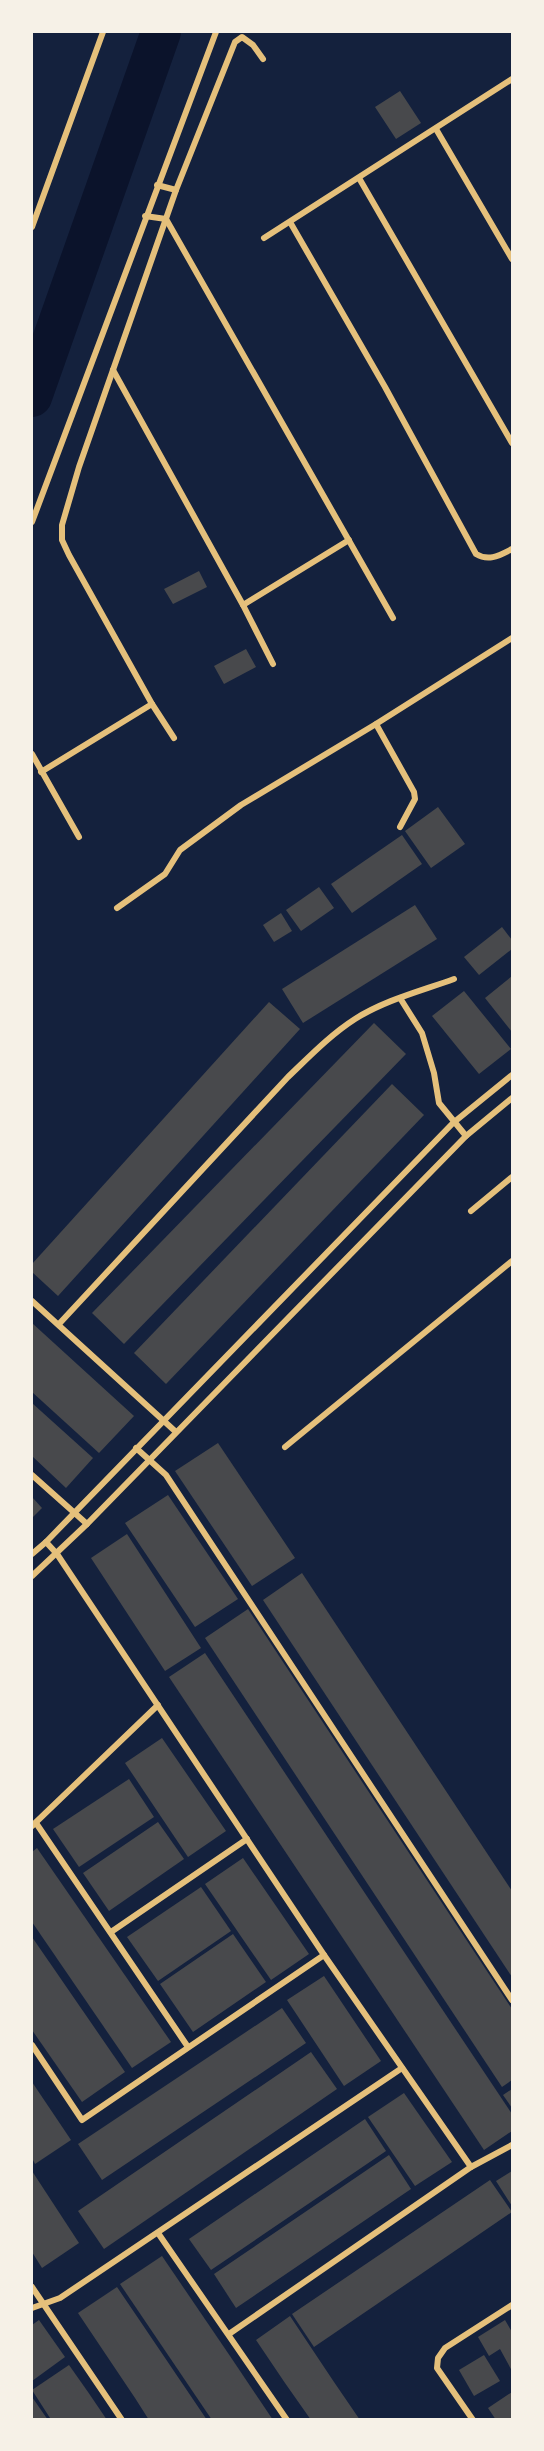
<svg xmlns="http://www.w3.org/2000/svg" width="544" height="2451" viewBox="0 0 544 2451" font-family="'Public Sans',sans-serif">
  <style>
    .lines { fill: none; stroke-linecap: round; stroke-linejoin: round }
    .river { stroke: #0b132b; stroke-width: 40 }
    .building { fill: #48494c }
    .minor { stroke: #e5c07b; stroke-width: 6 }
  </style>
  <rect width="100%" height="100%" fill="#14213d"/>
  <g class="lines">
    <polyline class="river" points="32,397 161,32"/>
  </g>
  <g class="building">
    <polygon points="400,91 421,123 396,139 375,107"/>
    <polygon points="199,571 207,587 173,604 164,589"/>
    <polygon points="246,649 256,667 224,684 214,666"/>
    <polygon points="438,807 465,844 431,868 405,831"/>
    <polygon points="402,835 422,864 352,913 331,884"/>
    <polygon points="319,887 334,908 301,931 286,910"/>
    <polygon points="415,905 437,939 303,1023 282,989"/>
    <polygon points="281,913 292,931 274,942 263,925"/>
    <polygon points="502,927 512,940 512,949 479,975 464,957"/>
    <polygon points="512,976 512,1032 485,998"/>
    <polygon points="464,991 511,1049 479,1074 432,1016"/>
    <polygon points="269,1002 300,1029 58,1296 32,1272 32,1264"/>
    <polygon points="374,1023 406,1054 124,1344 92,1313"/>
    <polygon points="392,1084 424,1115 166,1384 134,1353"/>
    <polygon points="32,1323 134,1416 99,1453 32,1392"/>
    <polygon points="32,1403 93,1458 66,1488 32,1456"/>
    <polygon points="218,1443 295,1558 252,1586 175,1471"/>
    <polygon points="168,1495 238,1599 195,1627 125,1523"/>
    <polygon points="32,1497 42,1508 32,1518"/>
    <polygon points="127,1534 201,1648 165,1671 91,1558"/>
    <polygon points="302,1573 512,1891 512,1977 263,1600"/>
    <polygon points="248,1609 512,2009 512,2080 502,2087 205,1638"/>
    <polygon points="205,1653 512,2114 512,2131 484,2150 169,1677"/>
    <polygon points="162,1738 226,1831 188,1857 125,1763"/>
    <polygon points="129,1779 154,1817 79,1867 53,1829"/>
    <polygon points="158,1822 184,1859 109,1911 83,1873"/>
    <polygon points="37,1848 171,2042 132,2068 32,1922 32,1852"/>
    <polygon points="243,1858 309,1954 271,1980 205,1884"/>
    <polygon points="201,1887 231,1931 158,1981 127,1937"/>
    <polygon points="233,1934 266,1982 193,2032 160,1984"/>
    <polygon points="32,1937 125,2072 82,2102 32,2030"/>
    <polygon points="324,1976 381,2061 344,2086 287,2000"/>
    <polygon points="282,2008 306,2043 102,2180 78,2144"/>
    <polygon points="311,2052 337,2089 104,2249 78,2211"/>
    <polygon points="32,2082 71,2140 35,2164 32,2158"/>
    <polygon points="512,2089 512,2108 503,2095"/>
    <polygon points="404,2093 452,2162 415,2186 368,2117"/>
    <polygon points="365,2119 386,2151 211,2270 189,2239"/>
    <polygon points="389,2155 411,2189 236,2308 214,2274"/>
    <polygon points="32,2171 79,2243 42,2268 32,2252"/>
    <polygon points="512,2171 512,2206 496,2181"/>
    <polygon points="490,2180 512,2212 314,2347 292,2314"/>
    <polygon points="162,2256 230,2356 273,2420 212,2420 120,2284"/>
    <polygon points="117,2287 136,2315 207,2420 149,2420 135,2398 78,2313"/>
    <polygon points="290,2316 334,2382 360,2420 311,2420 285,2383 256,2340"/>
    <polygon points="39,2320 65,2357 32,2381 32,2325"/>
    <polygon points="505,2320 512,2332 512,2371 500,2349 489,2356 478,2337"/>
    <polygon points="484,2355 500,2381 474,2396 459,2370"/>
    <polygon points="69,2365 88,2392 107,2420 50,2418 32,2390"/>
    <polygon points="512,2392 512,2420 496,2420 488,2408"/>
    <polygon points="32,2397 48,2420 32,2420"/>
  </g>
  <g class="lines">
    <g class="minor">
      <polyline points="436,129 512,259"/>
      <polyline points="359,178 512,443"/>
      <polyline points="157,185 176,190"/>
      <polyline points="145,216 166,219 393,618"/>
      <path d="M 290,222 L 385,387 L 476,554 C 489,562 500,555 512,549"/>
      <polyline points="32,227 103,32"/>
      <polyline points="264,238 512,79"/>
      <polyline points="113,370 243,605 273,664"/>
      <polyline points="32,522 216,32"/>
      <polyline points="243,605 349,540"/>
      <polyline points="376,724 414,792 415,799 400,827"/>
      <polyline points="174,738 152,704 69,555 62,540 62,525 79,467 176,190 235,42 242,37 253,45 263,59"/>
      <polyline points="32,754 79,837"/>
      <polyline points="41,772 152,704"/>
      <polyline points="117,908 165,874 180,850 241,805 376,724 512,638"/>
      <polyline points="400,998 422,1033 434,1073 439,1103 466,1136"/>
      <polyline points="471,1211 512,1177"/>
      <polyline points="32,1301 176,1432"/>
      <path d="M 59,1324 L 288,1077 C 309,1057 330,1035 355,1019 C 385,1000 421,991 454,979"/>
      <polyline points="285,1447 512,1261"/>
      <polyline points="136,1448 166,1475 512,2000"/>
      <polyline points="32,1475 87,1524"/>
      <polyline points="46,1542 57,1554 324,1955 471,2167"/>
      <polyline points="32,1554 46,1542 453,1123 512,1075"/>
      <polyline points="32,1576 87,1524 466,1136 512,1098"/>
      <polyline points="36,1823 188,2047"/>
      <polyline points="32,1826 158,1705"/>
      <polyline points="111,1932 247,1839"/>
      <polyline points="32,2045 82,2120 324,1955"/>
      <polyline points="158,2233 287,2420"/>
      <polyline points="32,2287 122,2420"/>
      <polyline points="32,2308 60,2298 402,2068"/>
      <polyline points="229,2334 471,2167 512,2145"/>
      <polyline points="473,2420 437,2368 438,2358 445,2348 512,2305"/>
    </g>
  </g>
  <rect width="544" height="2451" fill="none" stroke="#f6f1e7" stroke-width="66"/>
</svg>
